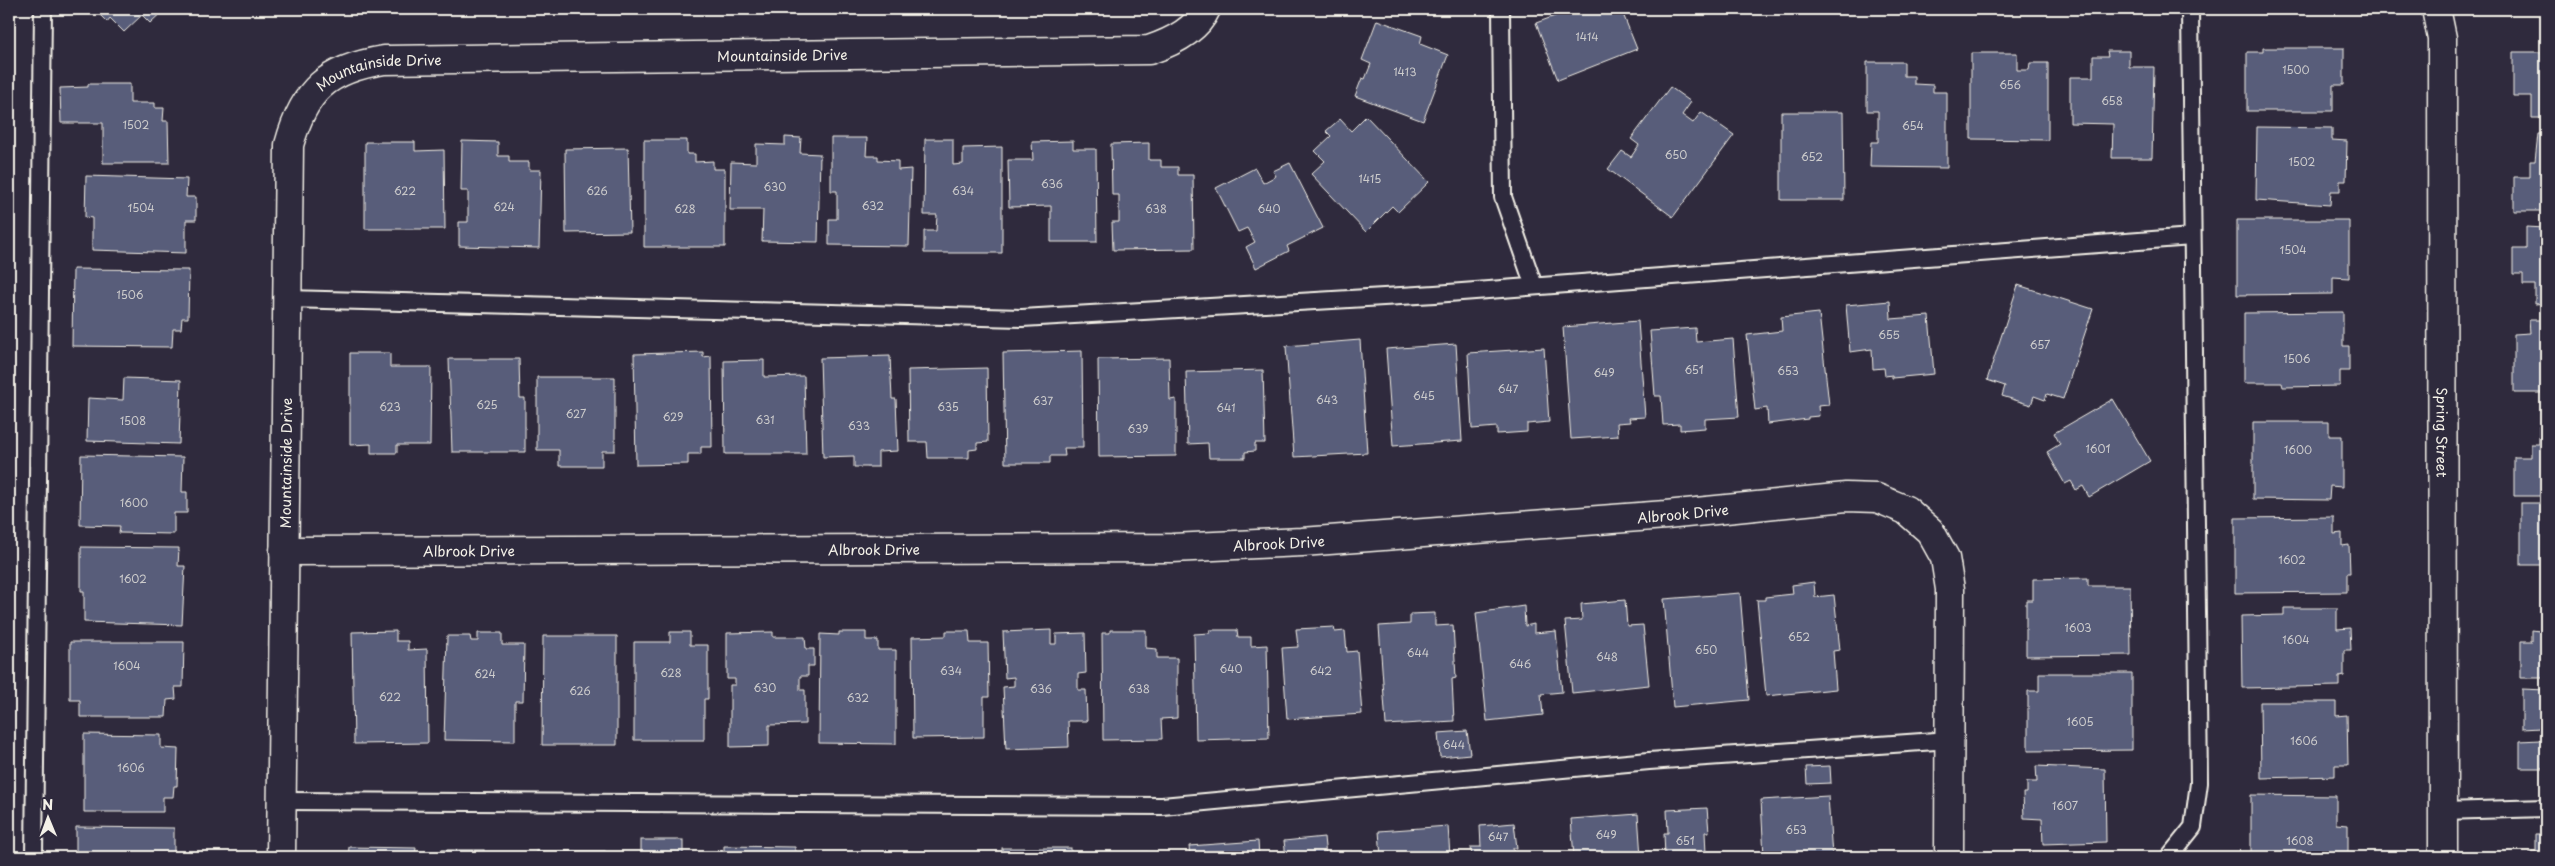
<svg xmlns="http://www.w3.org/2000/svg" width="2555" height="866" viewBox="0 0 2555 866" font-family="'Playpen Sans',sans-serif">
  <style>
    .building { fill: #585d7a; stroke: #f4f1e8 }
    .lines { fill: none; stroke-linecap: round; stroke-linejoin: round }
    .lane-casing { stroke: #f4f1e8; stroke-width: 20 }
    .street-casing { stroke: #f4f1e8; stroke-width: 31 }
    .lane { stroke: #2f2a3d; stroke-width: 16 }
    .street { stroke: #2f2a3d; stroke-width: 28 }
    .labels { text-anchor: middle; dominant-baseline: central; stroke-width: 4; stroke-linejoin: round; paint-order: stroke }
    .number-label { font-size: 11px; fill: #cdcccc }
    .street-label { font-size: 14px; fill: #f4f1e8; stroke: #2f2a3d }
  </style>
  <rect width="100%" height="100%" fill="#2f2a3d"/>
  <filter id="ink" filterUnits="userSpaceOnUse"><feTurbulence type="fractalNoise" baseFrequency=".02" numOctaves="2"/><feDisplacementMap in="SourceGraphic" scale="10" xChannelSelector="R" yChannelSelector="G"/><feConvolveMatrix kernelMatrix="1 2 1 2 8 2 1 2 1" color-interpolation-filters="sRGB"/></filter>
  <g filter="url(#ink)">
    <g class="building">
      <polygon points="94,9 165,9 150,23 142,15 124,32 110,18 107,22"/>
      <polygon points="1574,9 1621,9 1637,49 1558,80 1536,23"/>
      <polygon points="1377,20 1422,36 1420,44 1448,55 1423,121 1355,96 1362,78 1365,79 1371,64 1362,60"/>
      <polygon points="2263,48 2344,48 2344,85 2333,85 2333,111 2247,111 2247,52 2263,52"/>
      <polygon points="2107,51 2129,51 2129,67 2154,67 2152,158 2112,158 2113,124 2070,123 2070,77 2093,77 2093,56 2108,56"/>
      <polygon points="2513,52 2546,52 2546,118 2532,118 2532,96 2513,96"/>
      <polygon points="1971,53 2017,53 2017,70 2029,70 2030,63 2048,63 2048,140 1971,139"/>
      <polygon points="1867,62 1904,62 1904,76 1914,76 1914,84 1933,85 1933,92 1947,92 1947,168 1870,167 1871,142 1878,142 1878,111 1867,111"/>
      <polygon points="88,84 130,84 130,103 155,103 155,108 164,108 163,121 168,121 169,163 103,163 103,123 61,123 60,88 88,87"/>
      <polygon points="1670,87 1691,102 1682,115 1693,123 1701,112 1734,135 1673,217 1608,169 1622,151 1631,157 1639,145 1631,139"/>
      <polygon points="1781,112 1843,112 1844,200 1781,200"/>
      <polygon points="1366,116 1429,182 1398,212 1392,206 1366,232 1311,174 1325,161 1315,151 1331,136 1326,131 1340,119 1351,131"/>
      <polygon points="2257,127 2332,128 2332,140 2347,141 2346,181 2340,181 2340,191 2331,191 2330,205 2256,200"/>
      <polygon points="2538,134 2546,134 2546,211 2514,211 2514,177 2530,177 2530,161 2535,161"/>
      <polygon points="785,137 801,138 800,153 820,154 818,242 762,241 763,210 730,210 731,162 756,163 756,144 785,145"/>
      <polygon points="831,138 867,138 866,156 878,156 878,160 898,161 898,170 911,169 909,246 829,245 829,219 837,219 837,191 831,191"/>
      <polygon points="925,139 953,139 953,165 963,164 963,148 1002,147 1002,253 924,253 924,231 936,231 937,215 924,215"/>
      <polygon points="644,140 687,140 687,154 695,154 695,162 713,161 713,169 725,169 725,247 644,247"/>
      <polygon points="462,141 498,142 498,156 509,156 509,162 529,162 529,170 541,170 539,248 459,246 459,222 468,222 468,191 461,191"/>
      <polygon points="1073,141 1073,149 1096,149 1097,242 1051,242 1051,206 1009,207 1008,160 1033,160 1032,142"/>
      <polygon points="365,142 415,142 415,151 444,150 445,229 365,229"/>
      <polygon points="1149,143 1149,160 1161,160 1161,167 1178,167 1178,175 1193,175 1194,249 1113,250 1112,222 1119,222 1119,195 1112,195 1111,144"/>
      <polygon points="628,148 630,232 566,233 565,149"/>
      <polygon points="1290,163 1323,228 1287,246 1289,251 1256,268 1246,247 1255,242 1247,228 1238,232 1216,188 1255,168 1263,183 1276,176 1273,171"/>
      <polygon points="86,176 187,179 186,197 196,197 196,220 186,220 186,253 92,250 92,218 85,217"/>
      <polygon points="2237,220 2349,220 2349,278 2333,277 2333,294 2237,295"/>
      <polygon points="2526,227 2546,228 2546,303 2535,304 2535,285 2523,285 2523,274 2513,274 2513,249 2526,249"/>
      <polygon points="73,269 189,270 188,318 182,318 181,329 173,329 172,347 72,346"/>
      <polygon points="2018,285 2093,309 2063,399 2047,394 2045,400 2034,396 2031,405 2002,396 2005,386 1987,380"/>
      <polygon points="1890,301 1891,319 1929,316 1934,374 1892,378 1892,375 1885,376 1884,368 1873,369 1872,349 1850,352 1846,305"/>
      <polygon points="2343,312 2343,346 2349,346 2349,371 2340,371 2340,386 2283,387 2282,383 2244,383 2244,313"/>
      <polygon points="1819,313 1829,405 1818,406 1819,416 1808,417 1808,419 1768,424 1767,408 1755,410 1747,335 1782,331 1781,317"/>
      <polygon points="2529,320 2546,320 2546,393 2514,393 2514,334 2530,333"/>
      <polygon points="1638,321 1645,417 1629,418 1630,422 1617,423 1618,436 1571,439 1563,327"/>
      <polygon points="1695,328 1696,342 1733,339 1739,417 1705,419 1705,428 1680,430 1680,424 1663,425 1661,396 1655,396 1650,331"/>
      <polygon points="1360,340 1367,453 1294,457 1286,346"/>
      <polygon points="1456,344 1462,441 1393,446 1386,349"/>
      <polygon points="1544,348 1549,422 1527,424 1527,432 1497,434 1497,427 1472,429 1468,353"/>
      <polygon points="1082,351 1083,448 1064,448 1065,456 1050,456 1050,463 1005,463 1003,353"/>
      <polygon points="703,352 703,357 711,356 712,447 701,447 701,454 688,454 688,464 636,465 634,354"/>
      <polygon points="350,353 390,353 390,367 431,367 430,445 397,445 397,453 371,453 371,444 350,445"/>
      <polygon points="890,356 892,399 896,399 898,451 878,452 878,467 854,467 854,456 823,457 820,358"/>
      <polygon points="1169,358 1170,400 1176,399 1176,456 1099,457 1098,359"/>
      <polygon points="449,359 519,359 520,398 525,398 525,452 452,452"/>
      <polygon points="764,360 764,377 804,376 806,454 725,454 724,361"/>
      <polygon points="987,368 988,442 977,443 977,449 969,450 969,458 928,458 927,442 909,442 908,370"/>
      <polygon points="1263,370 1265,443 1255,443 1255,451 1245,452 1245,458 1209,458 1208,443 1188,444 1186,372"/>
      <polygon points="537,377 615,377 615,451 602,451 602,466 559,466 559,450 537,450"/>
      <polygon points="124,378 181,380 179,444 87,441 88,398 123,400"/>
      <polygon points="2113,399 2150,461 2089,497 2083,486 2076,490 2071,481 2065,484 2047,452 2060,444 2054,433"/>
      <polygon points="2253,422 2329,422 2329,436 2342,436 2342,487 2330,486 2329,500 2253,499"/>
      <polygon points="2539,426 2546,426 2546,496 2514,496 2514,457 2531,457 2531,444 2539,444"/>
      <polygon points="81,455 183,457 182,492 187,492 187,513 174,513 174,534 119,533 120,526 80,525"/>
      <rect x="2521" y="503" width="25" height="62"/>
      <polygon points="2334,517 2334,534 2342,533 2342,546 2349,545 2350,573 2347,573 2347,592 2235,593 2235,518"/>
      <polygon points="81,547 179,548 178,566 185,566 182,625 84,622 84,591 81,591"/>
      <polygon points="2088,578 2088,586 2130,586 2131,655 2026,656 2026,600 2033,600 2033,579"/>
      <polygon points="1814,582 1815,597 1834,595 1840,650 1833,651 1836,689 1766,696 1757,600 1765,600 1765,597 1793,594 1792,585"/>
      <polygon points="1740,593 1749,700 1673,707 1664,599"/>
      <polygon points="2545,597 2546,597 2546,678 2521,678 2521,641 2532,641 2532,630 2540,631 2540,611 2545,611"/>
      <polygon points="1625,600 1627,626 1643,625 1649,685 1572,693 1565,621 1582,620 1581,604"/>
      <polygon points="1524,606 1525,626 1534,624 1534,633 1556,631 1562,692 1541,694 1543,715 1487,721 1476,613"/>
      <polygon points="2284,608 2337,608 2337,629 2350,628 2351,650 2344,650 2344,676 2339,677 2339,686 2242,688 2241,616 2284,615"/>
      <polygon points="1435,613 1435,626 1453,625 1456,678 1452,679 1454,721 1386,725 1379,626 1410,624 1410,614"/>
      <polygon points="1334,627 1335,632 1345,631 1347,652 1357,651 1362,714 1287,719 1282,648 1298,647 1296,629"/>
      <polygon points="1051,630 1051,644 1056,644 1056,634 1085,633 1086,673 1078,674 1078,690 1086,690 1087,721 1068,721 1069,747 1006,749 1003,687 1014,686 1014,677 1005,678 1003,632"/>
      <polygon points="1110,630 1146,630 1146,648 1157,649 1157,658 1177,658 1177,718 1161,719 1162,739 1103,740 1102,633 1110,633"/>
      <polygon points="1210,630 1237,630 1238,637 1251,637 1251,646 1267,645 1269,738 1196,740 1194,634 1210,633"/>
      <polygon points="396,631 396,641 408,641 408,650 427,649 428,743 354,744 352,632"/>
      <polygon points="946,631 969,631 970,643 988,643 989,697 984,697 984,737 913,738 912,637 946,636"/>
      <polygon points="670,632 690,632 690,645 708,645 708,699 704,699 704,740 634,740 634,642 670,642"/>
      <polygon points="773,632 773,637 805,637 806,649 814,649 814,666 808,666 808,676 800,676 800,690 805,690 805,724 769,725 769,746 730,747 730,685 735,685 735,679 727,679 727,633"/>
      <polygon points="839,632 866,632 866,640 878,640 878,650 896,650 896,744 819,743 820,634 839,635"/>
      <polygon points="478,633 502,633 502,645 524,645 523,701 515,701 515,741 444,740 447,636 470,636 471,641 478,641"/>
      <polygon points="543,636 617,636 617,745 542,745"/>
      <polygon points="70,642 184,642 183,687 175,687 176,699 167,700 166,717 80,717 80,700 70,700"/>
      <polygon points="2039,673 2132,673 2132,750 2028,751 2028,691 2039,691"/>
      <polygon points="2522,689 2546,690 2546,768 2520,768 2520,741 2540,740 2540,728 2522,729"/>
      <polygon points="2260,702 2336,702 2336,716 2347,715 2348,765 2335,765 2335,776 2261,778"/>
      <polygon points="1467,731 1470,754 1440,757 1438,733"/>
      <polygon points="84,734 161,735 161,748 178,749 177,786 174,786 173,797 163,797 163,812 84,812"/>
      <polygon points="1830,766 1831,783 1807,784 1806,767"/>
      <polygon points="2036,766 2105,769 2106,842 2043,844 2042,819 2024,818 2023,793 2027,793 2027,782 2037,782"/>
      <polygon points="2251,795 2336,796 2336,824 2348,825 2348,856 2251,855"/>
      <polygon points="1828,796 1832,857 1764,857 1761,800"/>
      <polygon points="1707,808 1709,832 1705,832 1706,854 1727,853 1728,857 1665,857 1664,833 1668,833 1667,810"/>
      <polygon points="1638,814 1641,857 1574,857 1571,819"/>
      <polygon points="1514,823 1517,848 1513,848 1514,857 1472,857 1471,847 1481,847 1480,826"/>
      <polygon points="2541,823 2546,823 2546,857 2530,857 2530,852 2536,852 2536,834 2541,834"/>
      <polygon points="1448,826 1450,857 1381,857 1379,831"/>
      <polygon points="76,827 174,828 174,857 76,857"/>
      <polygon points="1324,837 1326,857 1286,857 1284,841"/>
      <rect x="641" y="840" width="42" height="17"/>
      <polygon points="1258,841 1259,857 1190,857 1189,846"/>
      <polygon points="724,846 795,847 795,857 724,857"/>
      <polygon points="349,847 416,848 415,857 348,857"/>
      <rect x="1002" y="848" width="69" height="9"/>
      <rect x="442" y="850" width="42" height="7"/>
      <rect x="536" y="851" width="69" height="6"/>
      <polygon points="1148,852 1148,857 1109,857 1108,853"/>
    </g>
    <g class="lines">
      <defs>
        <g id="lane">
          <polyline points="1501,9 1503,197 1534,286"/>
          <polyline points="287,299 1022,318 1435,294 2192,237"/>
          <polyline points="281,801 1162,806 1649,761 1950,740"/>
          <polyline points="2443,811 2546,808"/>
          <polyline points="34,857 43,9"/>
          <polyline points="2169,857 2193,827 2199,783 2190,9"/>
        </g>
        <g id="street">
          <path id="s1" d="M 2436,9 L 2442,38 L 2443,857"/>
          <path id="s2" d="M 284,551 L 1172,548 L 1302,542 L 1666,515 L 1846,497 L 1877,498 L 1906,510 L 1930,531 L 1945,558 L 1950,589 L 1949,857"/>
          <path id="s3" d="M 281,857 L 289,145 C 304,90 327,69 384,60 L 1149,50 C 1170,43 1196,31 1206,9"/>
        </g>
      </defs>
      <use href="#lane" class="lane-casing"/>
      <use href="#street" class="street-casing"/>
      <use href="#lane" class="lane"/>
      <use href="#street" class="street"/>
    </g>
  </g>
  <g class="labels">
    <g class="number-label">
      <text x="1587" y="36">1414</text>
      <text x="2296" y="69">1500</text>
      <text x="1405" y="71">1413</text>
      <text x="2010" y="84">656</text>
      <text x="2112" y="100">658</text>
      <text x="136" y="124">1502</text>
      <text x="1913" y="125">654</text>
      <text x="1676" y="154">650</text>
      <text x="1812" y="156">652</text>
      <text x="2302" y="161">1502</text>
      <text x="1370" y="178">1415</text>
      <text x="1052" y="183">636</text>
      <text x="775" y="186">630</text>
      <text x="405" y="190">622</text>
      <text x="597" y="190">626</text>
      <text x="963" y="190">634</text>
      <text x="873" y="205">632</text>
      <text x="504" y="206">624</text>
      <text x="141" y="207">1504</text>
      <text x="685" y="208">628</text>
      <text x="1156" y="208">638</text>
      <text x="1269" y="208">640</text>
      <text x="2293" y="249">1504</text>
      <text x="130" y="294">1506</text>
      <text x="1889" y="334">655</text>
      <text x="2040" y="344">657</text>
      <text x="2297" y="358">1506</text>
      <text x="1694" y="369">651</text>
      <text x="1788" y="370">653</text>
      <text x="1604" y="372">649</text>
      <text x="1508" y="388">647</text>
      <text x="1424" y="395">645</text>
      <text x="1327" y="399">643</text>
      <text x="1043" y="400">637</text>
      <text x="487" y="404">625</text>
      <text x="390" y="406">623</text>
      <text x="948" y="406">635</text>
      <text x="1226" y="407">641</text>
      <text x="576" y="413">627</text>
      <text x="673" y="416">629</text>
      <text x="765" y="419">631</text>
      <text x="133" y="420">1508</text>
      <text x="859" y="425">633</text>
      <text x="1138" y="428">639</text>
      <text x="2098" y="448">1601</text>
      <text x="2298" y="449">1600</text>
      <text x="134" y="502">1600</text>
      <text x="2292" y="559">1602</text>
      <text x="133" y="578">1602</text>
      <text x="2078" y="627">1603</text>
      <text x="1799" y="636">652</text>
      <text x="2296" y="639">1604</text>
      <text x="1706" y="649">650</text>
      <text x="1418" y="652">644</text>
      <text x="1607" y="656">648</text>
      <text x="1520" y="663">646</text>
      <text x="127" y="665">1604</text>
      <text x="1231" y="668">640</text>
      <text x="951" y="670">634</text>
      <text x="1321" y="670">642</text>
      <text x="671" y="672">628</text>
      <text x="485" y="673">624</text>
      <text x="765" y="687">630</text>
      <text x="1041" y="688">636</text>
      <text x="1139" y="688">638</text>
      <text x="580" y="690">626</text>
      <text x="390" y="696">622</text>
      <text x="858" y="697">632</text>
      <text x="2080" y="721">1605</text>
      <text x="2304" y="740">1606</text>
      <text x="1454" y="744">644</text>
      <text x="131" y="767">1606</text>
      <text x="2065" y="805">1607</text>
      <text x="1796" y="829">653</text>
      <text x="1606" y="834">649</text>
      <text x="1498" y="836">647</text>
      <text x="1685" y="840">651</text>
      <text x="2300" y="840">1608</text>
    </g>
    <g class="street-label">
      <text stroke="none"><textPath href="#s3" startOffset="1248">Mountainside Drive</textPath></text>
      <text stroke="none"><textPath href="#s3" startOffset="842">Mountainside Drive</textPath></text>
      <text stroke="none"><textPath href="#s1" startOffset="424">Spring Street</textPath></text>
      <text stroke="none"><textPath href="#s3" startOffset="394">Mountainside Drive</textPath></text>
      <text stroke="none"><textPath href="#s2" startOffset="1400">Albrook Drive</textPath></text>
      <text stroke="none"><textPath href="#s2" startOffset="995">Albrook Drive</textPath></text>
      <text stroke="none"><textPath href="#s2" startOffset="590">Albrook Drive</textPath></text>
      <text stroke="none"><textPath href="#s2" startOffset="185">Albrook Drive</textPath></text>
    </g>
  </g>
  <rect width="2555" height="866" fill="none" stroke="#2f2a3d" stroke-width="30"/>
  <rect x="15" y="15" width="2525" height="836" fill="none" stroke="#f4f1e8" stroke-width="2" filter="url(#ink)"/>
  <g transform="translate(48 818) rotate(359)" stroke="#2f2a3d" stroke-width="4" paint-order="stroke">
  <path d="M0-4L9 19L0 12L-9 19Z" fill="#f4f1e8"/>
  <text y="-8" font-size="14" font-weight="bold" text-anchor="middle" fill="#f4f1e8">N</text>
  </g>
</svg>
